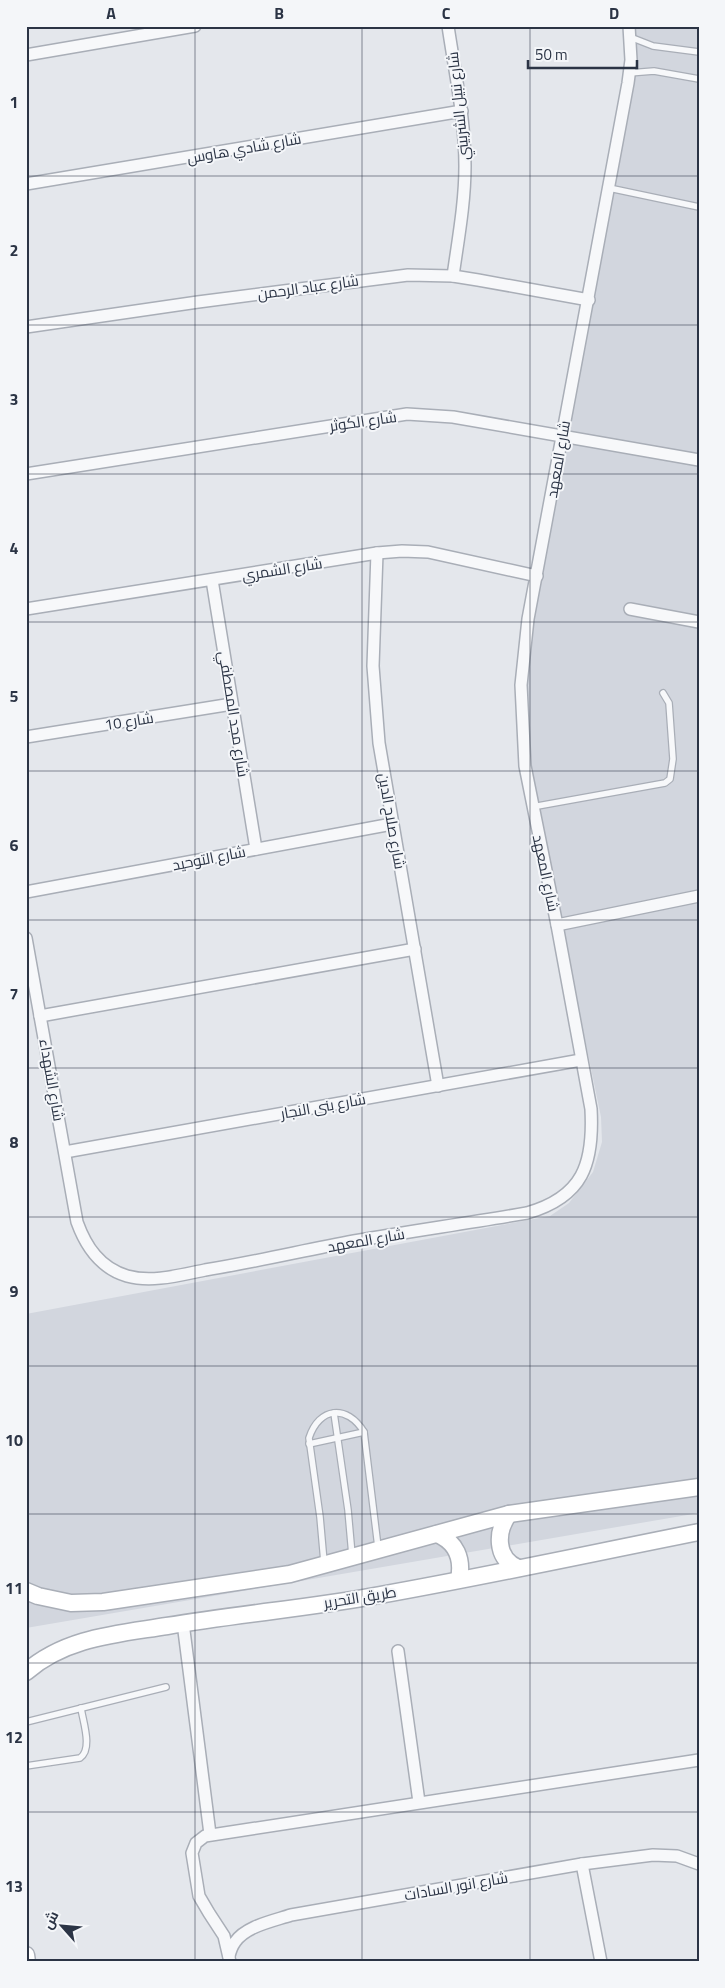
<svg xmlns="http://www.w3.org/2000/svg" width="725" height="1988" viewBox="0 0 725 1988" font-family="'Titillium Web',Cairo,sans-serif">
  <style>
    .built { fill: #d2d6de }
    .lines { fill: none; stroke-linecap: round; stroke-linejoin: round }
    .lane-casing { stroke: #a9aeb7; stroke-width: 8 }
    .street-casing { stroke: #a9aeb7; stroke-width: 14 }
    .secondary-casing { stroke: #a9aeb7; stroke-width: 19 }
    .lane { stroke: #f7f8fa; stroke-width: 5.5 }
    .street { stroke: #f7f8fa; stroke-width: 11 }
    .secondary { stroke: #fff; stroke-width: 16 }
    .grid { fill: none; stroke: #2b3445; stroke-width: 1; stroke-opacity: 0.55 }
    .labels { text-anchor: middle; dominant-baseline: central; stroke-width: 4; stroke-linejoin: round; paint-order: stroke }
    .street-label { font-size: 15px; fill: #2b3445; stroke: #f4f6f9 }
    .neatline { fill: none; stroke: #2b3445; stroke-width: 2 }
    .grid-label { font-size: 16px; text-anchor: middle; font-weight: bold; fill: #2b3445 }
  </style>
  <rect width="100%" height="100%" fill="#e4e7ec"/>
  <polygon class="built" points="636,26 699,26 699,1513 26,1628 26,1314 550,1216 569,1203 593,1172 602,1142 601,1117 527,759 524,726 528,647 635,64"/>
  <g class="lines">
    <defs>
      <g id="lane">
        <polyline points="630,37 653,46 699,52"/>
        <polyline points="629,73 654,71 699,79"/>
        <polyline points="609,188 699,207"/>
        <polyline points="532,807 665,783 670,779 673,759 669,703 663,693"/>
        <polyline points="334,1413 348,1510 352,1555"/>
        <polyline points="309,1444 364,1432"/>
        <path d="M 324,1562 L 320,1517 L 309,1438 C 319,1407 347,1404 364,1432 L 378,1547"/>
        <polyline points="26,1722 166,1687"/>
        <path d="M 26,1766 L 80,1758 C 93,1749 83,1722 81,1708"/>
      </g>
      <g id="street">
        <path d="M 448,26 C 455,73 465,119 465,166 C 465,203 458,240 453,276"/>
        <polyline points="26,55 195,26"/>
        <polyline points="26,184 462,111"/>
        <polyline points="26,327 198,302 408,275 453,276 478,280 589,300"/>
        <polyline points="26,474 407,414 453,417 699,460"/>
        <polyline points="377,553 373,666 379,743 438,1086"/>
        <polyline points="212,580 256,849"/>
        <polyline points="26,609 377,553 402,551 428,552 537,576"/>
        <polyline points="630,609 699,622"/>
        <polyline points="26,737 232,704"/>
        <polyline points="26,892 392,824"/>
        <polyline points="557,925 699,896"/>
        <path d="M 26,938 L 77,1222 C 86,1247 100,1268 127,1276 C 152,1283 180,1275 205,1270 C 255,1262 305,1250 354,1241 C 412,1231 469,1223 527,1213 C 583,1197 594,1164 591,1109 L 557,925 L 525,766 L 521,685 L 528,619 L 628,83 L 631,60 L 629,26"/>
        <polyline points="40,1016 415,949"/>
        <polyline points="65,1152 581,1060"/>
        <polyline points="183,1623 210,1834"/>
        <polyline points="398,1651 419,1802"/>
        <polyline points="582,1864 601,1962"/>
        <path d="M 229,1956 C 230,1952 232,1946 235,1942 C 246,1926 273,1921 291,1915 L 582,1864 L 653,1855 L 677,1856 L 699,1864"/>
        <polyline points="230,1962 224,1936 209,1913 199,1896 192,1853 196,1843 205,1836 699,1760"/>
      </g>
      <g id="secondary">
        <path d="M 509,1514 C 496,1531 495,1558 518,1568"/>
        <path d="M 437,1534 C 456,1542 463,1559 459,1579"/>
        <polyline points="26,1591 38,1596 71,1603 103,1602 290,1574 509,1514 699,1487"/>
        <path d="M 26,1672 C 66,1637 118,1634 167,1626 C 238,1614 310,1608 380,1595 C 487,1576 593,1553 699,1532"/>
        <polyline points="26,1955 27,1962"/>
      </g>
    </defs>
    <use href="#lane" class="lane-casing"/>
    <use href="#street" class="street-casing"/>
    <use href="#secondary" class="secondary-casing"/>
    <use href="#lane" class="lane"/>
    <use href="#street" class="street"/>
    <use href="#secondary" class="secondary"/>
  </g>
  <path class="grid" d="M 195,26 L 195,1962M 362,26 L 362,1962M 530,26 L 530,1962M 26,176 L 699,176M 26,325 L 699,325M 26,474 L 699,474M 26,622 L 699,622M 26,771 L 699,771M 26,920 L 699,920M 26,1068 L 699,1068M 26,1217 L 699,1217M 26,1366 L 699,1366M 26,1514 L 699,1514M 26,1663 L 699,1663M 26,1812 L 699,1812"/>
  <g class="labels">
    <g class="street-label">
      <text transform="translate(458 106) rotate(-96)">شارع نبيل الشربيني</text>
      <text transform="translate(244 148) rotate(-10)">شارع شادي هاوس</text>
      <text transform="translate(308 287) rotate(-8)">شارع عباد الرحمن</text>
      <text transform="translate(363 421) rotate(-8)">شارع الكوثر</text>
      <text transform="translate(558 459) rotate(-80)">شارع المعهد</text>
      <text transform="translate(282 569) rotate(-9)">شارع الشمري</text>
      <text transform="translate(234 714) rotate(81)">شارع مجد المصطفي</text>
      <text transform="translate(129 721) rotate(-9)">شارع 10</text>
      <text transform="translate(392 821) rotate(80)">شارع صلاح الدين</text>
      <text transform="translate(209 858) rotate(-11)">شارع التوحيد</text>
      <text transform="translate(546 873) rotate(78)">شارع المعهد</text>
      <text transform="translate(52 1080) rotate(80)">شارع الشهداء</text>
      <text transform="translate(323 1106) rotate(-10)">شارع بنى النجار</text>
      <text transform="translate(366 1240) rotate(-10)">شارع المعهد</text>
      <text transform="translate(360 1597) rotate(-9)">طريق التحرير</text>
      <text transform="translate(456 1886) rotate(-10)">شارع انور السادات</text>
    </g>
  </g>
  <rect width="725" height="1988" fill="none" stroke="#f4f6f9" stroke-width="55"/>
  <g transform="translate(62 1926) rotate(297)" stroke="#f4f6f9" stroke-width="4" paint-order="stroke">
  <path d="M0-4L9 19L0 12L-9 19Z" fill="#2b3445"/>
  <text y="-8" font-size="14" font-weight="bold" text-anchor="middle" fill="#2b3445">ش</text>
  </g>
  <path d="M528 60v8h109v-8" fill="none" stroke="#2b3445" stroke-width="2.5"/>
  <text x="535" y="60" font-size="15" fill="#2b3445" stroke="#f4f6f9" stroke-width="4" paint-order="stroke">50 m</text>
  <rect x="28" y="28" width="670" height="1932" class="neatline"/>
  <g class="grid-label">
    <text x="111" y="19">A</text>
    <text x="279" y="19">B</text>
    <text x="446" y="19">C</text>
    <text x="614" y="19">D</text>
    <text x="14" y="108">1</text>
    <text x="14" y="256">2</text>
    <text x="14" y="405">3</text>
    <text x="14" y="554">4</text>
    <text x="14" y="702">5</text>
    <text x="14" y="851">6</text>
    <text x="14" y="1000">7</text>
    <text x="14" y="1148">8</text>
    <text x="14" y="1297">9</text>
    <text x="14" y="1446">10</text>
    <text x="14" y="1594">11</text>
    <text x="14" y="1743">12</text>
    <text x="14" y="1892">13</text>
  </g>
</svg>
